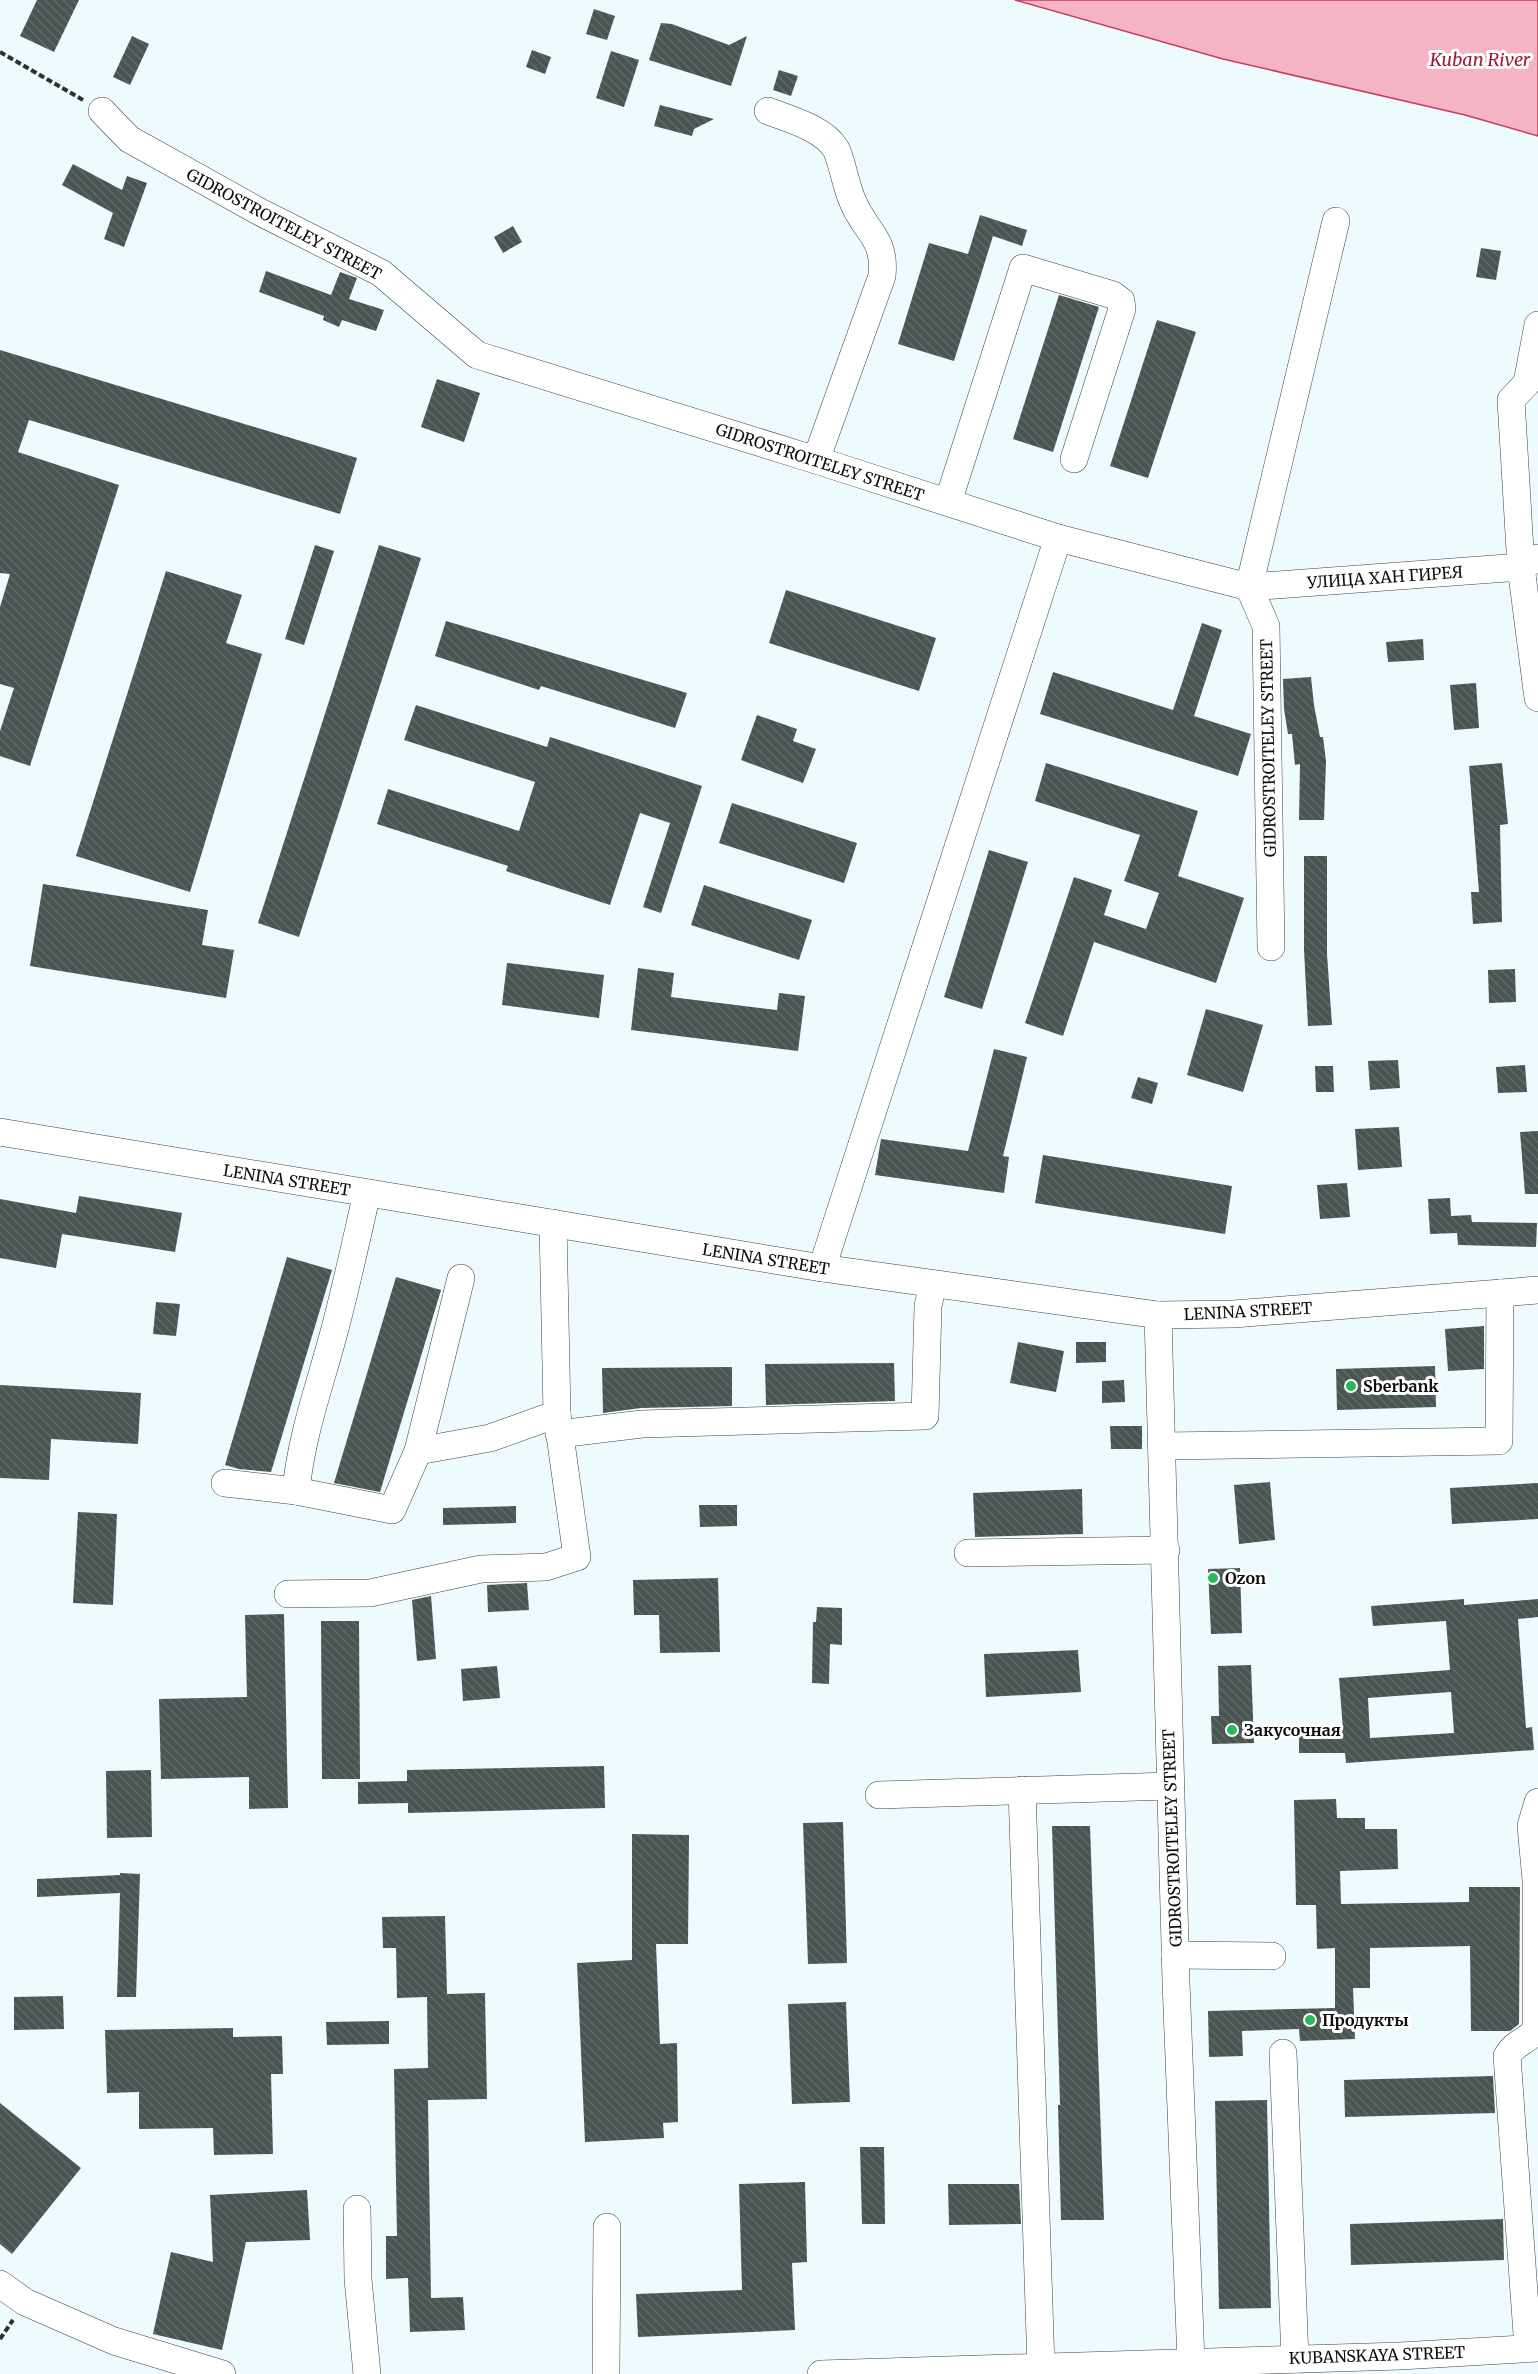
<svg xmlns="http://www.w3.org/2000/svg" width="1538" height="2374" viewBox="0 0 1538 2374" font-family="Merriweather,serif">
  <style>
    .water { fill: #f4b4c3; stroke: #c93d5a; stroke-width: 1.5 }
    .building { fill: url(#building-back-hatch); fill-rule: evenodd }
    .lines { fill: none; stroke-linecap: round; stroke-linejoin: round }
    .minor-casing { stroke: #404040; stroke-width: 28 }
    .path { stroke: #2f2f2f; stroke-width: 4; stroke-dasharray: 6 3; stroke-linecap: butt }
    .minor { stroke: #fff; stroke-width: 27 }
    .poi-dot { fill: #29b95b; stroke: #fff; stroke-width: 2 }
    .labels { text-anchor: middle; dominant-baseline: central; stroke-width: 6; stroke-linejoin: round; paint-order: stroke }
    .street-label { font-size: 16px; fill: #0d0d0d; stroke: #fff }
    .poi-label { font-size: 16px; font-weight: bold; fill: #0d0d0d; stroke: #fff; text-anchor: start }
    .water-label { font-size: 18px; font-style: italic; fill: #9b1a30; stroke: #fff }
  </style>
  <defs>
    <pattern id="building-back-hatch" width="6" height="6" patternUnits="userSpaceOnUse" patternTransform="scale(1.5)"><rect width="6" height="6" fill="#4a5553"/><path d="M-1 5l2 2M0 0l6 6M5-1l2 2" fill="none" stroke="#606867"/></pattern>
  </defs>
  <rect width="100%" height="100%" fill="#eefbfe"/>
  <polygon class="water" points="1015,0 1538,0 1538,136 1465,115 1223,59"/>
  <g class="building">
    <polygon points="37,0 79,0 54,52 20,36"/>
    <polygon points="594,9 615,16 607,40 586,34"/>
    <polygon points="661,23 672,24 729,45 747,36 731,86 649,60"/>
    <polygon points="132,36 149,44 130,85 113,77"/>
    <polygon points="532,50 551,57 545,74 526,67"/>
    <polygon points="611,51 639,60 624,107 596,98"/>
    <polygon points="779,70 798,76 791,96 773,90"/>
    <polygon points="660,105 714,119 694,129 692,136 654,126"/>
    <polygon points="73,164 122,190 127,176 147,183 124,247 104,239 113,213 62,185"/>
    <polygon points="980,215 1027,230 1022,246 993,236 954,361 898,344 929,243 968,254"/>
    <polygon points="513,226 522,242 503,253 494,237"/>
    <polygon points="1481,248 1501,251 1496,280 1476,277"/>
    <polygon points="266,271 331,295 340,272 357,278 349,299 384,310 376,331 342,320 339,327 323,320 324,316 259,292"/>
    <polygon points="1059,295 1099,307 1053,452 1013,439"/>
    <polygon points="1157,320 1196,332 1148,478 1110,466"/>
    <polygon points="0,350 357,458 340,514 29,420 18,452 119,485 30,766 0,756 0,731 14,688 0,684 0,607 10,574 0,573"/>
    <polygon points="437,379 480,393 464,442 421,427"/>
    <polygon points="315,545 334,551 304,645 285,639"/>
    <polygon points="379,545 421,558 299,937 258,923"/>
    <polygon points="166,571 242,595 226,643 262,654 190,892 76,856"/>
    <polygon points="786,590 936,638 919,691 769,643"/>
    <polygon points="446,621 687,693 675,728 541,686 539,690 435,656"/>
    <polygon points="1202,623 1222,630 1194,716 1251,734 1238,776 1040,714 1053,672 1173,710"/>
    <polygon points="1423,639 1424,660 1388,662 1386,642"/>
    <polygon points="1311,677 1314,705 1320,737 1323,737 1326,761 1324,820 1299,820 1300,764 1295,765 1292,734 1288,734 1284,709 1283,679"/>
    <polygon points="1476,683 1479,728 1454,730 1450,685"/>
    <polygon points="416,705 547,747 550,737 702,786 661,913 643,907 670,823 640,813 610,905 506,871 508,866 377,824 388,789 519,831 535,782 404,740"/>
    <polygon points="757,715 797,729 793,741 816,749 803,783 741,760"/>
    <polygon points="1046,763 1198,811 1178,876 1244,898 1216,983 1094,942 1063,1036 1025,1023 1074,877 1112,890 1104,915 1146,929 1159,893 1124,881 1140,835 1035,801"/>
    <polygon points="1502,763 1508,824 1500,825 1502,922 1473,924 1471,892 1479,892 1469,766"/>
    <polygon points="732,803 857,843 844,883 719,843"/>
    <polygon points="989,850 1028,862 982,1009 944,997"/>
    <polygon points="1304,856 1327,856 1327,954 1332,1025 1308,1026 1304,950"/>
    <polygon points="43,884 208,910 202,945 234,950 226,998 30,966"/>
    <polygon points="704,885 812,920 799,960 691,925"/>
    <polygon points="507,963 604,975 599,1018 502,1005"/>
    <polygon points="638,968 674,973 671,997 777,1010 779,993 805,996 798,1051 631,1030"/>
    <polygon points="1515,969 1516,1002 1489,1003 1488,970"/>
    <polygon points="1206,1009 1263,1025 1243,1092 1187,1075"/>
    <polygon points="994,1049 1027,1057 1003,1156 1009,1157 1004,1193 875,1175 881,1139 968,1151"/>
    <polygon points="1398,1060 1400,1088 1370,1090 1368,1061"/>
    <polygon points="1525,1065 1527,1092 1498,1093 1496,1067"/>
    <polygon points="1315,1066 1333,1066 1334,1092 1316,1092"/>
    <polygon points="1138,1077 1158,1083 1152,1104 1131,1098"/>
    <polygon points="1399,1127 1402,1167 1358,1170 1355,1129"/>
    <polygon points="1538,1131 1538,1194 1525,1194 1520,1132"/>
    <polygon points="1043,1155 1232,1186 1225,1234 1035,1203"/>
    <polygon points="1347,1183 1350,1217 1320,1219 1317,1185"/>
    <polygon points="79,1196 182,1213 175,1252 62,1234 56,1268 0,1258 0,1199 76,1213"/>
    <polygon points="1450,1198 1451,1216 1471,1215 1472,1222 1537,1223 1536,1247 1458,1245 1457,1233 1430,1234 1428,1199"/>
    <polygon points="287,1257 332,1270 271,1472 239,1469 225,1465"/>
    <polygon points="396,1277 441,1290 380,1492 334,1483"/>
    <polygon points="156,1302 180,1304 176,1336 153,1334"/>
    <polygon points="1484,1326 1484,1369 1448,1371 1445,1329"/>
    <polygon points="1018,1342 1064,1351 1056,1392 1010,1383"/>
    <polygon points="1076,1342 1106,1342 1106,1362 1076,1363"/>
    <polygon points="894,1363 895,1401 766,1405 765,1364"/>
    <polygon points="1435,1366 1436,1407 1337,1410 1336,1369"/>
    <polygon points="732,1367 732,1406 641,1408 603,1413 602,1368"/>
    <polygon points="1124,1380 1125,1402 1102,1403 1102,1381"/>
    <polygon points="0,1385 141,1393 138,1444 51,1439 49,1480 0,1478"/>
    <polygon points="1110,1426 1142,1426 1142,1449 1111,1449"/>
    <polygon points="1270,1482 1275,1540 1239,1544 1234,1485"/>
    <polygon points="1538,1483 1538,1519 1452,1524 1450,1488"/>
    <polygon points="1082,1489 1083,1534 975,1537 973,1493"/>
    <polygon points="699,1505 737,1505 737,1526 700,1527"/>
    <polygon points="516,1506 516,1523 443,1525 443,1508"/>
    <polygon points="78,1512 117,1514 113,1605 73,1603"/>
    <polygon points="1240,1568 1242,1633 1211,1634 1208,1569"/>
    <polygon points="718,1578 720,1652 660,1653 659,1615 634,1615 633,1580"/>
    <polygon points="527,1583 529,1610 488,1612 487,1585"/>
    <polygon points="431,1596 436,1659 417,1661 412,1600"/>
    <path d="M 1464,1599 L 1464,1605 L 1538,1599 L 1538,1617 L 1518,1619 L 1526,1728 L 1532,1727 L 1534,1750 L 1346,1763 L 1345,1753 L 1299,1753 L 1299,1731 L 1343,1730 L 1339,1678 L 1450,1670 L 1446,1621 L 1373,1626 L 1371,1606 ZM 1451,1692 L 1454,1733 L 1370,1738 L 1368,1698 Z"/>
    <polygon points="817,1607 842,1608 842,1645 830,1644 829,1684 812,1683 813,1622 816,1622"/>
    <polygon points="284,1614 288,1808 249,1809 249,1777 161,1779 159,1699 247,1697 245,1615"/>
    <polygon points="321,1621 359,1621 360,1779 322,1779"/>
    <polygon points="1078,1650 1081,1692 986,1697 984,1654"/>
    <polygon points="1251,1665 1254,1743 1212,1744 1211,1716 1219,1716 1218,1666"/>
    <polygon points="497,1666 500,1698 463,1701 461,1669"/>
    <polygon points="604,1766 605,1808 408,1813 408,1803 358,1804 358,1782 407,1781 407,1770"/>
    <polygon points="151,1770 152,1837 107,1838 106,1771"/>
    <polygon points="1336,1799 1337,1818 1365,1818 1365,1829 1397,1829 1398,1869 1340,1871 1341,1904 1469,1902 1469,1887 1520,1887 1519,2024 1510,2031 1471,2031 1470,1946 1370,1948 1370,1988 1353,1988 1355,2039 1300,2041 1299,2029 1242,2031 1243,2056 1209,2057 1208,2011 1335,2008 1335,1948 1317,1949 1316,1905 1296,1905 1294,1800"/>
    <polygon points="843,1822 847,1963 808,1964 803,1823"/>
    <polygon points="1052,1826 1090,1826 1104,2220 1061,2220 1058,2105 1060,2105"/>
    <polygon points="632,1834 689,1835 688,1944 656,1944 660,2044 677,2043 678,2122 663,2123 664,2138 585,2142 577,1963 632,1960"/>
    <polygon points="120,1873 140,1874 136,1997 117,1997 120,1893 37,1897 37,1879 120,1875"/>
    <polygon points="445,1916 447,1994 485,1993 487,2099 428,2100 431,2298 463,2297 465,2330 410,2332 408,2278 386,2279 386,2236 397,2236 394,2069 428,2068 427,1997 397,1998 396,1948 383,1948 382,1917"/>
    <polygon points="63,1996 64,2029 14,2030 14,1997"/>
    <polygon points="846,2002 850,2102 792,2104 788,2004"/>
    <polygon points="389,2021 389,2044 327,2045 326,2022"/>
    <polygon points="233,2028 233,2037 282,2036 283,2074 271,2074 273,2154 214,2155 213,2128 139,2129 139,2092 107,2093 105,2030"/>
    <polygon points="1493,2076 1495,2113 1345,2117 1344,2080"/>
    <polygon points="1267,2100 1271,2308 1219,2309 1215,2101"/>
    <polygon points="0,2103 81,2168 12,2254 0,2244"/>
    <polygon points="860,2147 884,2147 885,2224 862,2224"/>
    <polygon points="805,2182 807,2262 792,2263 795,2330 638,2337 636,2294 742,2290 739,2184"/>
    <polygon points="948,2184 1019,2184 1021,2224 949,2225"/>
    <polygon points="307,2190 310,2240 246,2242 222,2350 153,2334 171,2252 213,2262 210,2195"/>
    <polygon points="1503,2219 1504,2260 1351,2265 1350,2224"/>
  </g>
  <g class="lines">
    <defs>
      <g id="minor">
        <polyline points="102,111 129,139 260,212 381,273 477,355 816,460 1058,538 1249,587 1521,567 1538,558"/>
        <path d="M 768,111 C 789,119 823,128 836,149 C 842,161 846,187 853,202 C 866,233 886,238 882,276 L 816,460"/>
        <polyline points="1538,325 1527,383 1511,400 1521,567 1538,698"/>
        <polyline points="948,502 1023,268 1113,295 1121,301 1122,309 1074,459"/>
        <polyline points="1249,587 1336,221"/>
        <polyline points="1249,587 1266,626 1271,947"/>
        <polyline points="0,1132 822,1268 1158,1315 1233,1314 1538,1290"/>
        <polyline points="822,1268 1058,538"/>
        <polyline points="1158,1315 1176,1982 1191,2361"/>
        <polyline points="559,1434 642,1424 925,1416 928,1306 933,1284"/>
        <polyline points="1163,1446 1499,1441 1500,1293"/>
        <polyline points="418,1451 490,1438 557,1414"/>
        <polyline points="225,1483 296,1491 392,1510 418,1451 461,1278"/>
        <path d="M 296,1491 C 301,1437 319,1388 333,1336 C 346,1288 356,1241 367,1193"/>
        <polyline points="968,1553 1166,1550"/>
        <polyline points="288,1594 370,1593 481,1569 546,1567 577,1557 557,1414 553,1223"/>
        <polyline points="1022,1790 1041,2367"/>
        <polyline points="879,1795 1170,1786"/>
        <polyline points="1175,1955 1272,1956"/>
        <polyline points="1283,2053 1295,2359"/>
        <polyline points="357,2209 358,2279 367,2374"/>
        <polyline points="0,2284 25,2302 114,2341 222,2374"/>
        <path d="M 1528,2348 L 1507,2056 C 1516,2041 1527,2042 1536,2030 L 1536,1880 L 1531,1826 L 1538,1802"/>
        <polyline points="606,2374 607,2227"/>
        <polyline points="821,2374 1400,2356 1538,2348"/>
      </g>
    </defs>
    <use href="#minor" class="minor-casing"/>
    <g class="path">
      <polyline points="0,52 83,100"/>
      <polyline points="0,2339 13,2320"/>
    </g>
    <use href="#minor" class="minor"/>
  </g>
  <g class="poi-dot">
    <circle cx="1351" cy="1386" r="6"/>
    <circle cx="1213" cy="1578" r="6"/>
    <circle cx="1232" cy="1730" r="6"/>
    <circle cx="1310" cy="2020" r="6"/>
  </g>
  <g class="labels">
    <g class="street-label">
      <text transform="translate(284 224) rotate(28)">GIDROSTROITELEY STREET</text>
      <text transform="translate(820 462) rotate(18)">GIDROSTROITELEY STREET</text>
      <text transform="translate(1385 577) rotate(-4)">УЛИЦА ХАН ГИРЕЯ</text>
      <text transform="translate(1268 748) rotate(-91)">GIDROSTROITELEY STREET</text>
      <text transform="translate(287 1180) rotate(9)">LENINA STREET</text>
      <text transform="translate(766 1259) rotate(9)">LENINA STREET</text>
      <text transform="translate(1248 1311) rotate(-3)">LENINA STREET</text>
      <text transform="translate(1172 1838) rotate(-92)">GIDROSTROITELEY STREET</text>
      <text transform="translate(1377 2355) rotate(-2)">KUBANSKAYA STREET</text>
    </g>
    <g class="poi-label">
      <text x="1363" y="1386">Sberbank</text>
      <text x="1225" y="1578">Ozon</text>
      <text x="1244" y="1730">Закусочная</text>
      <text x="1322" y="2020">Продукты</text>
    </g>
    <g class="water-label">
      <text x="1480" y="59">Kuban River</text>
    </g>
  </g>
</svg>
